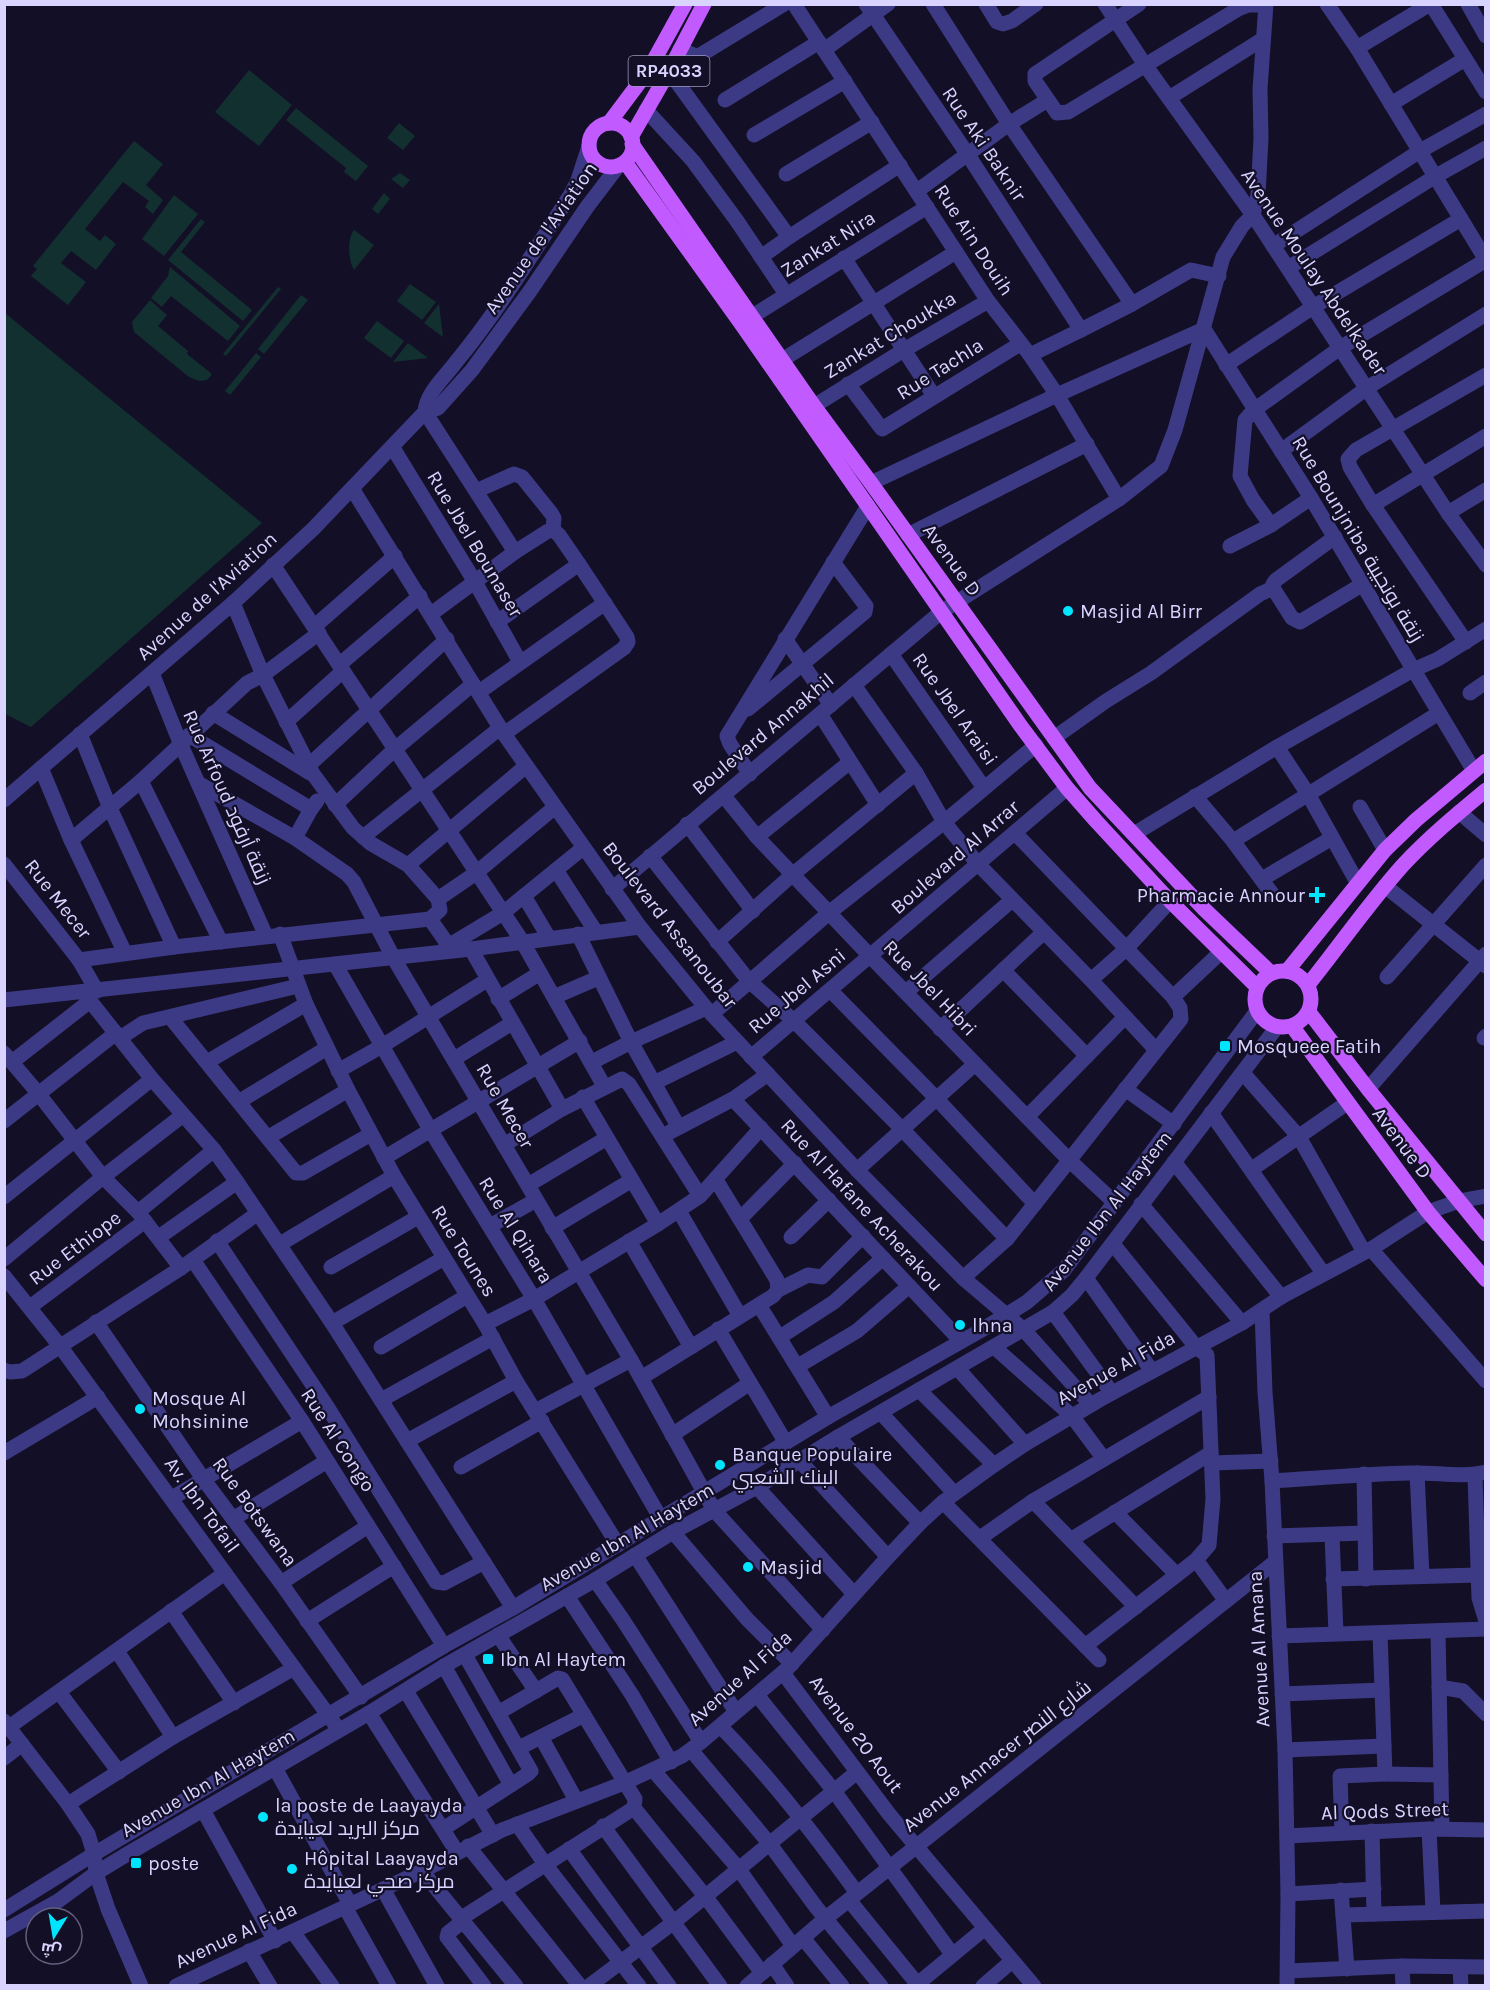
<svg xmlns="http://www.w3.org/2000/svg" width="1490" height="1990" viewBox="0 0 1490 1990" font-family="Karla,Cairo,sans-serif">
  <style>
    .green { fill: #12302f }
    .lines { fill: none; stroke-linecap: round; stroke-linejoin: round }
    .minor { stroke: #3d3a85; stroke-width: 15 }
    .major { stroke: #c25bff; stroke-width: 15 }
    .poi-dot { fill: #00e5ff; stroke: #130f26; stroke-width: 2 }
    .labels { text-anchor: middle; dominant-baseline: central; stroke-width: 4.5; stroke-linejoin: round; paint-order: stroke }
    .shield { fill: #130f26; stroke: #9e99be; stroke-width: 1.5 }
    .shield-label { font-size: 18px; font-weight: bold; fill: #d9d4ff }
    .street-label { font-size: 20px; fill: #d9d4ff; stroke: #130f26 }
    .poi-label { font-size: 20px; fill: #d9d4ff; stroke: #130f26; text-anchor: start }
  </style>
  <rect width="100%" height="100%" fill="#130f26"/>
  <g class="green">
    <polygon points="249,70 292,105 259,146 215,112"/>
    <polygon points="296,108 368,166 356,181 344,172 346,168 286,120"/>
    <polygon points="399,123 415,136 403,150 387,138"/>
    <polygon points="134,141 163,164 146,185 163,200 153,214 145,207 149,201 123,182 85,229 100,241 105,235 116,244 96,270 71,251 61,263 86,282 68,305 31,276 37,269 33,266"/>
    <polygon points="400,173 410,180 403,188 391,179"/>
    <polygon points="384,193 390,199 378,214 372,209"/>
    <polygon points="174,195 198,214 164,256 142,239"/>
    <polygon points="201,219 205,222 181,252 252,310 243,321 168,260"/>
    <path d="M 354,230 L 374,245 L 354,270 C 348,261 347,238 354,230 Z"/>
    <polygon points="170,267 240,326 228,341 171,296 162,307 151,298 168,276"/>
    <polygon points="410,284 436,302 422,320 397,301"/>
    <polygon points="278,287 281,289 226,356 223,354"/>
    <polygon points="301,295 308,300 264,354 258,349"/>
    <polygon points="150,300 167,315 158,326 188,351 187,354 212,374 207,380 199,381 189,377 134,332 132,322"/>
    <polygon points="439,304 443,337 424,323"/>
    <polygon points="5,313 262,523 31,727 5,714"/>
    <polygon points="377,321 404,341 391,358 364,338"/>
    <polygon points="408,343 428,358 393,362"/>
    <polygon points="256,353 261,357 230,395 225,391"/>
  </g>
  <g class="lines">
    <g class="minor">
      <polyline points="794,4 988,301 1030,355 1057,395 1119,499"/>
      <polyline points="866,4 968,155 1081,330 1132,304 1191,270 1219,276"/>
      <polyline points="933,4 1009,124 1132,304"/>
      <polyline points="986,4 997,22 1003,24 1012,21 1036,4"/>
      <polyline points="1105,4 1145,65 1253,215 1448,513 1486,565"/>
      <polyline points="1139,4 1035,74 1035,81 1057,113 1068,112 1238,9 1248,5 1266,5"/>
      <polyline points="1327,4 1357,48 1486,260"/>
      <polyline points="1431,4 1486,92"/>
      <polyline points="1468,4 1486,36"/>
      <polyline points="1357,48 1430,4"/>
      <polyline points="680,49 696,56 702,54 784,4"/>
      <polyline points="824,50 888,4"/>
      <polyline points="669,71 789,237"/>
      <polyline points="1169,98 1263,39"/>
      <polyline points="725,100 819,42"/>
      <polyline points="1391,104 1465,59"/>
      <polyline points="646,110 693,161 737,221 786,294"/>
      <polyline points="754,135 845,81"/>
      <polyline points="786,174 872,122"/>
      <polyline points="917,191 1009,124 1046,101"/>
      <polyline points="1273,246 1420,151 1486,114"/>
      <polyline points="761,257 789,237 900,165"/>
      <polyline points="844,258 934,396"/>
      <polyline points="1288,268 1436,176 1486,148"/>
      <polyline points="751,317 927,207"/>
      <polyline points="1030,355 1081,330"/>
      <polyline points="782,360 956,252"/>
      <polyline points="1226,365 1313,307 1461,219"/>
      <polyline points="848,384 882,429 1020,344"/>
      <polyline points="814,406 904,350 988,301"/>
      <path d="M 425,412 C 426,393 445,377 456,362 C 499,310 534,251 571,194 L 578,180 L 589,146"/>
      <polyline points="425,412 515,552"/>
      <polyline points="393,448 475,582 520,662"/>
      <polyline points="1281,451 1367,388 1486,314"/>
      <polyline points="871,483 1057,395 1204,329 1311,498 1474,771"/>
      <polyline points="353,490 504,734 640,927 706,1008 857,1170 963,1278 1024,1330 1091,1405"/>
      <polyline points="476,491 514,474 522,477 551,513 554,518 553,530"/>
      <polyline points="1311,498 1271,525 1253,500 1240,476 1245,420 1254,410 1340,348 1486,260"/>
      <polyline points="1373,505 1486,436"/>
      <polyline points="1448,513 1486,490"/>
      <polyline points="908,535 1087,444"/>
      <polyline points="1335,537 1276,580 1273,584 1273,588 1292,618 1300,622 1363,584"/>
      <polyline points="1230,546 1271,525"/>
      <polyline points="273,565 522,941 604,1086"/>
      <polyline points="431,614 515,552 548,531 553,530"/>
      <polyline points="497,622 579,564"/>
      <polyline points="315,626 395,556"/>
      <polyline points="785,639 831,705"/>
      <polyline points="1466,642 1373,505 1350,467 1348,459 1356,450 1486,375"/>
      <polyline points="891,654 984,788"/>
      <polyline points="339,665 420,596"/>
      <polyline points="152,673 181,745 266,936"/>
      <polyline points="854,685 916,773 944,822 978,864 1091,980 1156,1050"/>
      <polyline points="479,692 605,603"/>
      <polyline points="1470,693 1486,682"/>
      <polyline points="748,709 865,612 866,606 833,562"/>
      <polyline points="213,713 310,773"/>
      <polyline points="820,714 878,805"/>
      <polyline points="286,722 343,671"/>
      <polyline points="80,734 110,808 174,947"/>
      <polyline points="504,734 624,648 628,642 627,637 579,564 559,535 553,530"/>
      <polyline points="189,735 311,809"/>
      <polyline points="1054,738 1106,701 1151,673 1260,594 1273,588"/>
      <polyline points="1277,747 1308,794 1357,882"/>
      <polyline points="308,766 447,639"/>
      <polyline points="41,768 71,840 125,953"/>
      <polyline points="750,774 730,744 727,736 868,506"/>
      <polyline points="141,781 221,942"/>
      <polyline points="198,783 295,838 347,874 354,882 393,957 631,1360 714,1510 823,1630"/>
      <polyline points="724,796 757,837 871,957 1070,1161 1114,1202"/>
      <polyline points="1195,796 1233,841 1273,895"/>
      <polyline points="4,800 233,603 313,529 425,412 438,408 472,370 530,291 587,207 619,165"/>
      <polyline points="335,805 395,749 473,684"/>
      <polyline points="1360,807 1385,850"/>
      <polyline points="1459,812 1486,835"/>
      <polyline points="687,824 753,911"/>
      <polyline points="1134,834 1277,747 1413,670 1438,659 1486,629"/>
      <polyline points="363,837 500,728"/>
      <polyline points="757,837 850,762"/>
      <polyline points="295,838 311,809 317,801"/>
      <polyline points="71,840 141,781 247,683 263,675 319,633"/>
      <polyline points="1233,841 1439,713"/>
      <polyline points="650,856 749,981 794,1021 901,1128 1007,1239"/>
      <polyline points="4,864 79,960 97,991"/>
      <polyline points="408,865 526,766"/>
      <polyline points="556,870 596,932"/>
      <polyline points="1262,879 1332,838"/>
      <polyline points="1385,886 1486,966"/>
      <polyline points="612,889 941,612 1119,499 1161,466 1175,430 1223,257 1242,226 1253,215 1258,195 1261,138 1260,89 1266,4"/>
      <polyline points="524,896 549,938"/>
      <polyline points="438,899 476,873 555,807"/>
      <polyline points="430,919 449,946"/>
      <polyline points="280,934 306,1004 348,1090 394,1176 485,1324 516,1381 618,1545"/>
      <polyline points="578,934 631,1042 678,1126"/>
      <polyline points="717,942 792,875 916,773"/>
      <polyline points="445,948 503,913 583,848"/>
      <polyline points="471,949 562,1109"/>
      <polyline points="79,960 174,947 430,919 440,910 438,899 408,865 370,843 353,828 313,774 263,675 233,603"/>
      <polyline points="335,964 431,1131 534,1299 661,1519"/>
      <polyline points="1003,970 1087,1056"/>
      <polyline points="1387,977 1486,865"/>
      <polyline points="1091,980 1126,949 1170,901"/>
      <polyline points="831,991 936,1098 1035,1204"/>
      <polyline points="83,992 152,1079 214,1150 237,1182 332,1323 513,1608"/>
      <polyline points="906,992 1012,900"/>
      <polyline points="554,997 598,978"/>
      <polyline points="1173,997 1221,952"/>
      <polyline points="498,999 540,973"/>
      <polyline points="4,1000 471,949 640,927"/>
      <polyline points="712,1014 830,912 944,822 1036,745"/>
      <polyline points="170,1017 296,1173 303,1173 371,1134"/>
      <polyline points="940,1029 1044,932"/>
      <polyline points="120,1038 143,1023 298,986"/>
      <polyline points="1484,1038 1486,1036"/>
      <polyline points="4,1053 38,1093 103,1177 138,1212 181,1268"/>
      <polyline points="751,1057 1067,788"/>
      <polyline points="454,1059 512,1023"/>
      <polyline points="12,1062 90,1001"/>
      <polyline points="207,1062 306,1004"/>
      <polyline points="592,1062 631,1042 706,1008"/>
      <polyline points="338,1071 382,1046 487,980"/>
      <polyline points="1243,1073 1299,1137 1364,1252"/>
      <polyline points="654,1083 737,1042"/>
      <polyline points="1125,1089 1174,1124"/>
      <polyline points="1368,1089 1486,954"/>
      <polyline points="583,1097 658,1224"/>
      <polyline points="733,1099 961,1341"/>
      <polyline points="240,1101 327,1048"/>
      <polyline points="1211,1113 1323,1273"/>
      <polyline points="1027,1117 1125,1017"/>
      <polyline points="4,1121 116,1033"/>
      <polyline points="670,1132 733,1099 768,1074"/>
      <polyline points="269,1137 348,1090"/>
      <polyline points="504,1145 562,1109 622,1079 629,1084 700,1196"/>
      <polyline points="384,1158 580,1041"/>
      <polyline points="1174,1162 1281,1297"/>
      <polyline points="1252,1169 1347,1103"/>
      <polyline points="857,1170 975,1064"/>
      <polyline points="528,1185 607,1138"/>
      <polyline points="4,1197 152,1079"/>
      <polyline points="1141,1204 1242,1323"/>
      <polyline points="679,1211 740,1316"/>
      <polyline points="138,1212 214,1150"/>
      <polyline points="740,1219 795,1163"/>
      <polyline points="490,1226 536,1200"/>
      <polyline points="552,1228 632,1180"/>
      <polyline points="159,1237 237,1182"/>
      <polyline points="791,1237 829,1200"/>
      <polyline points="217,1241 328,1408 436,1582 444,1583 484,1562"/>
      <polyline points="629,1241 691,1347"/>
      <polyline points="280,1244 394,1176"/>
      <polyline points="1371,1249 1486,1381"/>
      <polyline points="4,1259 103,1177 183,1115"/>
      <polyline points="193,1260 302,1421 444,1646"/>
      <polyline points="331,1267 418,1217"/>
      <polyline points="4,1276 60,1346 334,1723"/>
      <polyline points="963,1278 1007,1239 1181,1019 1180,1008 1173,997 1015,833"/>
      <polyline points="1086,1278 1152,1371"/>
      <polyline points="778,1290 808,1275 822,1277 863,1236"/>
      <polyline points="759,1305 828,1417"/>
      <polyline points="30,1307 145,1221"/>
      <polyline points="1262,1311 1265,1392 1272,1481 1285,1750 1288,1894 1287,1986"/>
      <polyline points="1053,1312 1112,1393"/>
      <polyline points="96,1322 204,1480 281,1583 361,1697"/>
      <polyline points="332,1323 444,1258"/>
      <polyline points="485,1324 534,1299 658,1224 700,1196 761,1128"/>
      <polyline points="718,1329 786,1443"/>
      <polyline points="780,1337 834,1302 883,1258"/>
      <polyline points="381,1347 467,1296"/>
      <polyline points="994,1347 1072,1416 1104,1459"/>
      <polyline points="798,1366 857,1331 909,1286"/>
      <polyline points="958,1369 1025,1444"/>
      <polyline points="4,1370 10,1372 22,1371 181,1268 258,1213"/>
      <polyline points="641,1378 773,1296 778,1290 777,1280 716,1180"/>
      <polyline points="919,1390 994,1465"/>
      <polyline points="381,1400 493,1338"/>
      <polyline points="535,1411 631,1360"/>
      <polyline points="881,1413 954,1493"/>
      <polyline points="672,1435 750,1383"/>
      <polyline points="838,1437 920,1523"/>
      <polyline points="407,1441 516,1381"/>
      <polyline points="4,1453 98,1397"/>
      <polyline points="799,1460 888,1557"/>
      <polyline points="1212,1463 1271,1461"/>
      <polyline points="461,1467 542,1421"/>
      <polyline points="1417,1473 1422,1576"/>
      <polyline points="1364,1474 1366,1579"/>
      <polyline points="1475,1475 1479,1598 1486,1621"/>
      <path d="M 1272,1481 C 1319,1478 1365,1474 1411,1473 C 1436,1472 1462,1478 1486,1472"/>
      <polyline points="757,1487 854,1594"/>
      <polyline points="172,1498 302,1421"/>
      <polyline points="1033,1501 1136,1607"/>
      <polyline points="943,1502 1099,1660"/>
      <polyline points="1115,1512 1177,1575"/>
      <polyline points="233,1519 327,1461"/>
      <polyline points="673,1532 747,1619 792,1664"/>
      <polyline points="1332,1535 1336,1633"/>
      <polyline points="1274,1536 1365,1533"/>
      <polyline points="980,1538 1033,1501 1209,1397"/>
      <polyline points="1072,1539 1211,1453"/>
      <polyline points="635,1555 736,1712"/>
      <polyline points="1196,1560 1226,1601"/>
      <polyline points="1333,1579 1478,1575"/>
      <polyline points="595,1580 623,1620 701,1742"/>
      <polyline points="281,1583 368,1526"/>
      <polyline points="567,1596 632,1695 671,1762"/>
      <polyline points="171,1611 234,1703"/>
      <polyline points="307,1621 394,1566"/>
      <polyline points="1438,1632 1442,1829"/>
      <polyline points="498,1635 536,1691"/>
      <polyline points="1279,1636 1486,1629"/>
      <polyline points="1085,1646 1196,1560 1209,1545 1213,1499 1207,1355 1197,1348 1113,1244"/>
      <polyline points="117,1651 173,1737"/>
      <polyline points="444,1666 511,1785"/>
      <polyline points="783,1673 889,1814 1034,1986"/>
      <polyline points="1439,1687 1463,1691 1486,1714"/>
      <polyline points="406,1691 493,1835"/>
      <polyline points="59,1692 119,1772"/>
      <polyline points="1282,1694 1382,1690"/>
      <polyline points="757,1695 834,1791 952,1954"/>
      <polyline points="369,1713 457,1852"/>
      <polyline points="498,1713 558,1678 562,1679 635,1799 634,1808 705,1896 762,1973"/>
      <polyline points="4,1721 68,1804 88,1834 94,1854 96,1873 108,1909 141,1986"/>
      <path d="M 720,1726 C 771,1778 814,1834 857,1893"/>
      <polyline points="9,1727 225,1573"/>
      <polyline points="541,1737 576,1800"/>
      <polyline points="519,1748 584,1715"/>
      <polyline points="691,1750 769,1843 816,1907 881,1986"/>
      <polyline points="1285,1750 1384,1746"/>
      <polyline points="4,1758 22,1744"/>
      <polyline points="275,1768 350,1904"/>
      <polyline points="653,1770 738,1868 793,1946"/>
      <polyline points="1385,1774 1441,1775"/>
      <polyline points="68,1804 173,1737 294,1668"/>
      <polyline points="203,1810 275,1941"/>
      <polyline points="517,1824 545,1864 639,1986"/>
      <polyline points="603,1826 720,1986"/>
      <polyline points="443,1829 528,1774 531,1771 465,1655"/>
      <polyline points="1429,1829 1433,1911"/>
      <polyline points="1372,1831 1374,1914"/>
      <polyline points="1342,1833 1340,1776 1385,1774 1380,1633"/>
      <polyline points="1287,1836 1429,1829 1486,1830"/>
      <polyline points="468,1846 580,1986"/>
      <polyline points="569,1849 669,1986"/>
      <polyline points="422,1871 516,1986"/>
      <polyline points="383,1889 437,1986"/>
      <polyline points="1341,1890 1347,1969"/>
      <polyline points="1288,1894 1374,1889"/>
      <polyline points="849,1900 919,1986"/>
      <polyline points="345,1907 389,1986"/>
      <polyline points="4,1910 94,1854 444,1646 513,1608 828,1417 985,1328 1027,1302 1064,1270 1257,1011"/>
      <polyline points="1343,1915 1486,1911"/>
      <polyline points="460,1919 634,1808"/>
      <polyline points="462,1922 448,1933 447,1937 484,1986"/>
      <polyline points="4,1931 58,1901 96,1873 129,1853 369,1713 444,1666 595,1580 673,1532 757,1487 838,1437 1053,1312 1072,1295 1086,1278 1277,1027"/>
      <polyline points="293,1932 332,1986"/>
      <polyline points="803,1938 842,1986"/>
      <polyline points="249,1951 270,1986"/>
      <polyline points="772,1964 787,1986"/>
      <polyline points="1402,1966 1403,1986"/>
      <polyline points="1460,1967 1461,1986"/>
      <polyline points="1288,1971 1402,1966 1486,1967"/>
      <polyline points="176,1986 422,1871 502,1830 624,1783 682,1756 701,1742 788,1668 888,1557 920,1523 943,1502 994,1465 1025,1444 1101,1399 1242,1323 1281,1297 1371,1249 1428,1212 1459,1201 1486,1196"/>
      <polyline points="589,1986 674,1922 857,1772"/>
      <polyline points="747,1986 826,1918 1275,1562"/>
      <polyline points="915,1986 984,1929"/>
      <polyline points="983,1986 1012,1961"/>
    </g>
    <g class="major">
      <polyline points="609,123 648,71 685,4"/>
      <circle cx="611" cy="145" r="22"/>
      <polyline points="631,137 669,71 704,4"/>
      <polyline points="632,144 814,406 871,483 1090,788 1204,909 1271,973"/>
      <polyline points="625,162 740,322 1020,725 1067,788 1096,821 1170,901 1257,987"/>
      <circle cx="1283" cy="999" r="28"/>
      <polyline points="1287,971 1385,850 1416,820 1486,761"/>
      <path d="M 1308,985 C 1340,945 1369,903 1403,865 C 1428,838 1457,814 1486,790"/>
      <polyline points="1309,1012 1368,1089 1486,1234"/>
      <polyline points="1292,1026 1428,1212 1486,1280"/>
    </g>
  </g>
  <g class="poi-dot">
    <circle cx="1068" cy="611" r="6"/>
    <path d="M1314 886h6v6h6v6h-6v6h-6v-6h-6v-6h6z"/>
    <rect x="1219" y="1040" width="12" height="12" rx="3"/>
    <circle cx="960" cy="1325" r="6"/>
    <circle cx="140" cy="1409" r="6"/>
    <circle cx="720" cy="1465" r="6"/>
    <circle cx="748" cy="1567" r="6"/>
    <rect x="482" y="1653" width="12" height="12" rx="3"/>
    <circle cx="263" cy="1817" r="6"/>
    <rect x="130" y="1857" width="12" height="12" rx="3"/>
    <circle cx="292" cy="1869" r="6"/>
  </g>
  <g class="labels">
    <rect class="shield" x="628.5" y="56" width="81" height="30" rx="4.5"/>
    <g class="shield-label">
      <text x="669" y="71">RP4033</text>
    </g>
    <g class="street-label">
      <text transform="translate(984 144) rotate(56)">Rue Aki Baknir</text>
      <text transform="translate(541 238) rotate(-55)">Avenue de l'Aviation</text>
      <text transform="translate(974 240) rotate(57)">Rue Ain Douih</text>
      <text transform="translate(828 244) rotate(-32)">Zankat Nira</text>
      <text transform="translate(1314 272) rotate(56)">Avenue Moulay Abdelkader</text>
      <text transform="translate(890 335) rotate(-31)">Zankat Choukka</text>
      <text transform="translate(940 369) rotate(-32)">Rue Tachla</text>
      <text transform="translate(1358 539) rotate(59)">Rue Bounjniba زنقة بونجيبة</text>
      <text transform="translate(475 544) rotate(59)">Rue Jbel Bounaser</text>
      <text transform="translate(952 560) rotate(54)">Avenue D</text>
      <text transform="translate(207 596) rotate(-42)">Avenue de l'Aviation</text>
      <text transform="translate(955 709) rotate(55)">Rue Jbel Araisi</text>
      <text transform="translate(763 734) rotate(-40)">Boulevard Annakhil</text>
      <text transform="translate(227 797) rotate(66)">Rue Arfoud زنقة أرفود</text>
      <text transform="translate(955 857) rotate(-41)">Boulevard Al Arrar</text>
      <text transform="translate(58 899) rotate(52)">Rue Mecer</text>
      <text transform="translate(670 925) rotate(52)">Boulevard Assanoubar</text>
      <text transform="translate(930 988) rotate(46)">Rue Jbel Hibri</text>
      <text transform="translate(797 991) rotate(-40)">Rue Jbel Asni</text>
      <text transform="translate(505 1106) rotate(60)">Rue Mecer</text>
      <text transform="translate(1402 1143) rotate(53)">Avenue D</text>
      <text transform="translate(862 1205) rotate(47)">Rue Al Hafane Acherakou</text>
      <text transform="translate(1107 1211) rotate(-52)">Avenue Ibn Al Haytem</text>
      <text transform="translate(516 1230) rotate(58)">Rue Al Qihara</text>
      <text transform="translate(75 1248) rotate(-37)">Rue Ethiope</text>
      <text transform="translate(464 1251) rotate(58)">Rue Tounes</text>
      <text transform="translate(1116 1368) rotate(-29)">Avenue Al Fida</text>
      <text transform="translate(338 1440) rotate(57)">Rue Al Congo</text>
      <text transform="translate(202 1505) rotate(54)">Av. Ibn Tofail</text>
      <text transform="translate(255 1512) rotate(54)">Rue Botswana</text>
      <text transform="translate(627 1537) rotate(-30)">Avenue Ibn Al Haytem</text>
      <text transform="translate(1259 1649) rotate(-93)">Avenue Al Amana</text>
      <text transform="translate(740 1678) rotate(-42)">Avenue Al Fida</text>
      <text transform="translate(856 1734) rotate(53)">Avenue 20 Aout</text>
      <text transform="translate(997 1756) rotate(-38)">Avenue Annacer شارع النصر</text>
      <text transform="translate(208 1783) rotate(-30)">Avenue Ibn Al Haytem</text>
      <text transform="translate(1385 1811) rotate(-2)">Al Qods Street</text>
      <text transform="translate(236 1935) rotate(-25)">Avenue Al Fida</text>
    </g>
    <g class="poi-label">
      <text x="1080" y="611">Masjid Al Birr</text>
      <text x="1305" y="895" text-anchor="end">Pharmacie Annour</text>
      <text x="1237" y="1046">Mosqueee Fatih</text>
      <text x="972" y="1325">lhna</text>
      <text x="152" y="1398">Mosque Al<tspan x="152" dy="23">Mohsinine</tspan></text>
      <text x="732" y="1454">Banque Populaire<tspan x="732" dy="23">البنك الشعبي</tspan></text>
      <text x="760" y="1567">Masjid</text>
      <text x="500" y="1659">Ibn Al Haytem</text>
      <text x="275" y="1805">la poste de Laayayda<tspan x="275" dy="23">مركز البريد لعيايدة</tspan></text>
      <text x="304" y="1858">Hôpital Laayayda<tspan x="304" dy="23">مركز صحي لعيايدة</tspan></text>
      <text x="148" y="1863">poste</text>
    </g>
  </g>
  <rect width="1490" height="1990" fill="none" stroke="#d9d4ff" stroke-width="12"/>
  <g transform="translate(54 1936) rotate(191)"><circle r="28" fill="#130f26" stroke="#625e7d" stroke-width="1.5"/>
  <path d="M0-4.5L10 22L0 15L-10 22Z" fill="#00e5ff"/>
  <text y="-9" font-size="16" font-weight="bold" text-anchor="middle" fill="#d9d4ff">ش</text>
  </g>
</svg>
